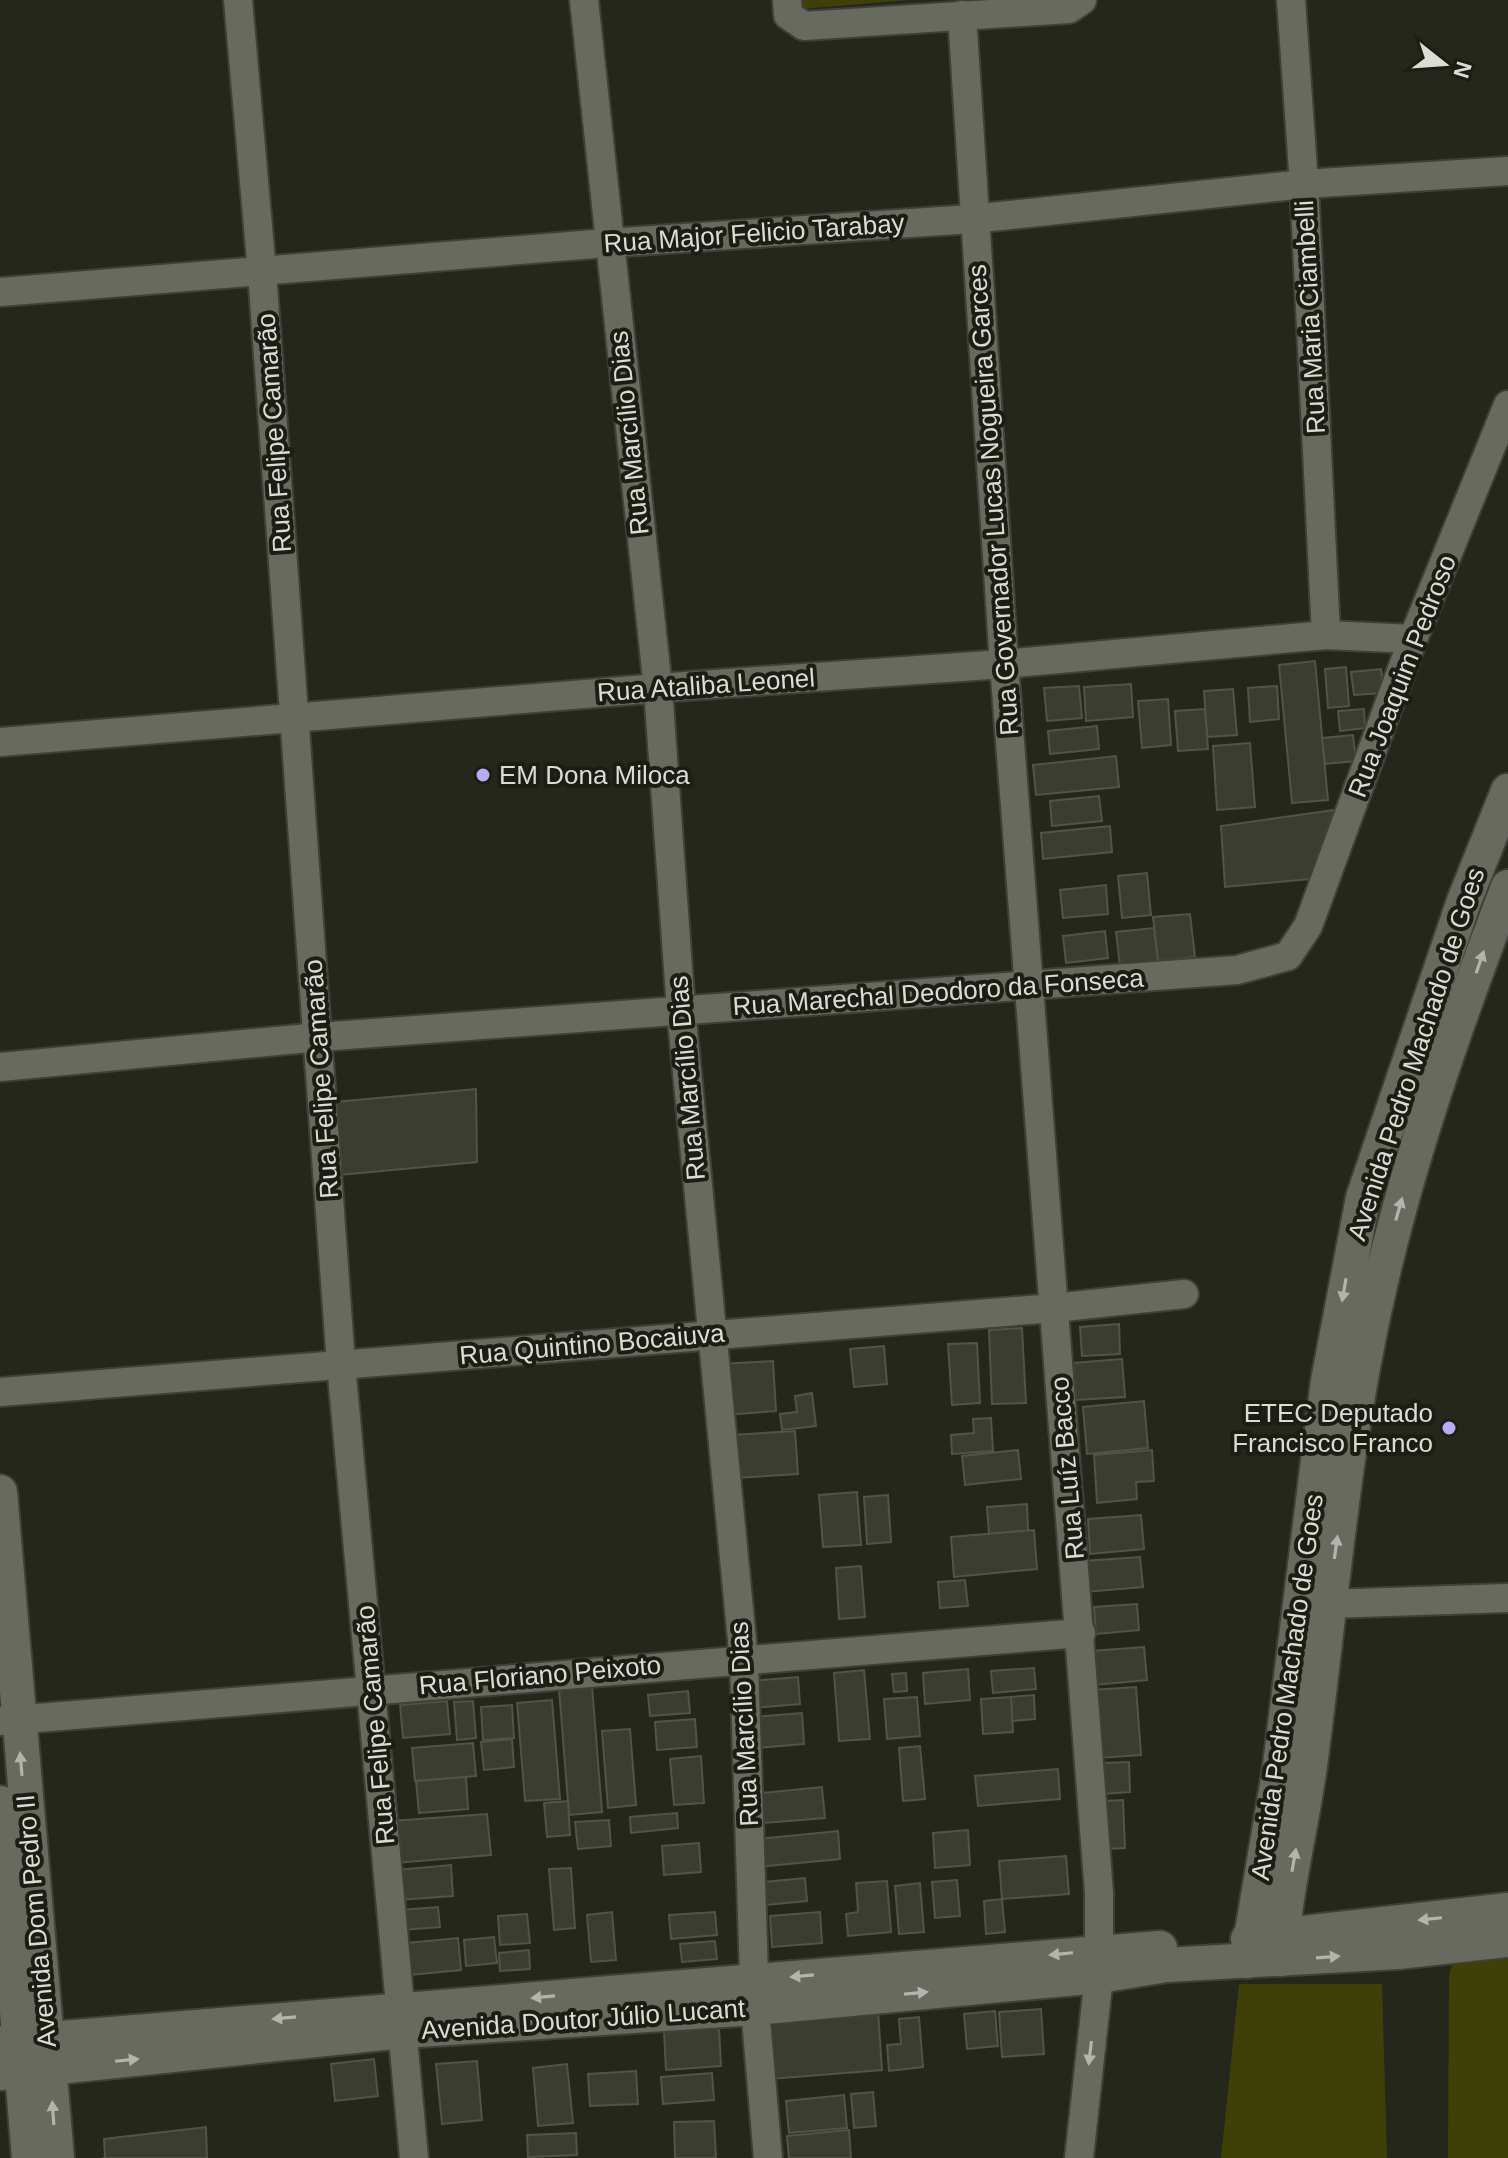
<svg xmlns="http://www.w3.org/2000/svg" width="1508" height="2158" viewBox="0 0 1508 2158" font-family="Helvetica,sans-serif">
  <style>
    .green { fill: #3e4008 }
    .building { fill: #3c3d32; stroke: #525449; stroke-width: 2 }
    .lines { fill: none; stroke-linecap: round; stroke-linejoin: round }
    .minor-casing { stroke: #3f4038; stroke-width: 32 }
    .tertiary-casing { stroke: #3f4038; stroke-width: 38 }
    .minor { stroke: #696a5f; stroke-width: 28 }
    .tertiary { stroke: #696a5f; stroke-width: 34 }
    .oneway { fill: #b3b4ac }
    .poi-dot { fill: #b7abf8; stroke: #1c1d13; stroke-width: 3 }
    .labels { text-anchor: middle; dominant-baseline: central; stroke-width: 8; stroke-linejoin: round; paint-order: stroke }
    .street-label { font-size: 26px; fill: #dbdcd5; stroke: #1c1d13 }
    .poi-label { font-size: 26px; fill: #dbdcd5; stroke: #1c1d13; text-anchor: start }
  </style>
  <rect width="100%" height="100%" fill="#25261c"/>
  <g class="green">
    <polygon points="800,0 909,0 801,9"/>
    <polygon points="1508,1950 1508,2158 1448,2158 1449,1976 1455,1952"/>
    <polygon points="1239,1984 1382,1984 1387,2158 1221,2158"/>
  </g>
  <g class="building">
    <polygon points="1315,661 1328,800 1292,803 1279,665"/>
    <polygon points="1346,667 1349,706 1328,708 1325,669"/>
    <polygon points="1381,669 1384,693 1354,695 1351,672"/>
    <polygon points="1131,684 1133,717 1086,721 1084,687"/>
    <polygon points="1079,686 1082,718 1047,721 1044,688"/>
    <polygon points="1277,686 1279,719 1250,722 1248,688"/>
    <polygon points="1233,689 1237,735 1207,737 1204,691"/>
    <polygon points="1168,699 1171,745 1142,748 1138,701"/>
    <polygon points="1205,709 1208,749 1178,751 1175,711"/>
    <polygon points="1364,709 1365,728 1340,731 1338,711"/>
    <polygon points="1097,726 1099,749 1050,754 1048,731"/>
    <polygon points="1353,735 1356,761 1325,764 1322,738"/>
    <polygon points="1250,743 1255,807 1217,810 1213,746"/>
    <polygon points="1116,756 1119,787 1036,795 1033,765"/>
    <polygon points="1099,796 1102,821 1052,826 1050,801"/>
    <polygon points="1334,810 1310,879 1225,887 1221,826"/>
    <polygon points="1110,826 1112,852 1043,859 1041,833"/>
    <polygon points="1147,873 1151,915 1122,918 1118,876"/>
    <polygon points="1106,885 1108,914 1063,918 1060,890"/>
    <polygon points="1190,914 1195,957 1158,961 1153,917"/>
    <polygon points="1154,928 1158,963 1120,966 1116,932"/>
    <polygon points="1105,931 1108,958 1066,963 1063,936"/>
    <polygon points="476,1089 477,1162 329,1176 324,1103"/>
    <polygon points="1119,1324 1120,1354 1082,1356 1080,1327"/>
    <polygon points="1022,1328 1026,1403 992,1404 989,1330"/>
    <polygon points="977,1343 980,1403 952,1405 948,1344"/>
    <polygon points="884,1346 887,1384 854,1387 850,1349"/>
    <polygon points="1122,1359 1125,1397 1076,1400 1073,1363"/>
    <polygon points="773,1361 776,1411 725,1415 721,1364"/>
    <polygon points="812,1393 816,1426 782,1430 780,1414 797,1412 795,1396"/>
    <polygon points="1144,1401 1148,1448 1087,1454 1083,1407"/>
    <polygon points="991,1418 993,1451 952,1454 951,1435 974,1433 973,1419"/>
    <polygon points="795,1431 798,1474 735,1478 732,1435"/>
    <polygon points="1018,1450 1021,1479 965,1485 962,1456"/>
    <polygon points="1152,1450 1154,1481 1136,1482 1137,1499 1097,1503 1094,1455"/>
    <polygon points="857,1492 861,1545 823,1547 819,1495"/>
    <polygon points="888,1495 891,1542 867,1544 864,1497"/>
    <polygon points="1027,1504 1028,1531 989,1534 987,1507"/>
    <polygon points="1141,1515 1144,1549 1090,1554 1088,1519"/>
    <polygon points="1034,1530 1037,1569 954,1577 951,1537"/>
    <polygon points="1140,1557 1143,1587 1085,1592 1083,1561"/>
    <polygon points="861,1566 865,1617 839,1619 836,1568"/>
    <polygon points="965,1580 968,1606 940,1608 938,1582"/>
    <polygon points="1137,1604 1139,1630 1096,1634 1094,1607"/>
    <polygon points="1144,1647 1147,1680 1094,1685 1091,1651"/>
    <polygon points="1034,1668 1036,1689 993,1693 991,1671"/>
    <polygon points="968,1669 970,1700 925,1704 923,1673"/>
    <polygon points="864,1670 870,1739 839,1741 834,1673"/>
    <polygon points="906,1673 907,1691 894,1692 892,1674"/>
    <polygon points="798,1677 800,1704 752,1708 750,1681"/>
    <polygon points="592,1686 602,1812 569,1815 559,1689"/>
    <polygon points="1136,1687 1141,1755 1098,1758 1092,1690"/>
    <polygon points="688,1691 690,1713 650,1716 648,1695"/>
    <polygon points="1034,1695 1035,1719 1012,1721 1011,1697"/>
    <polygon points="917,1697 920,1736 887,1739 884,1699"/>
    <polygon points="1011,1697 1013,1732 983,1734 981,1699"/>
    <polygon points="552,1700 560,1799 525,1801 517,1703"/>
    <polygon points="447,1701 450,1734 403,1738 400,1705"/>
    <polygon points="473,1701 476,1738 457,1740 454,1702"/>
    <polygon points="512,1705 514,1738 483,1740 481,1707"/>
    <polygon points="802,1713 804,1744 756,1748 754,1717"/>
    <polygon points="695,1719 697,1747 657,1750 655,1722"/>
    <polygon points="630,1729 636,1805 608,1808 602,1731"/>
    <polygon points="512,1739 514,1767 484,1770 481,1742"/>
    <polygon points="473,1743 476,1776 415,1781 412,1748"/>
    <polygon points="920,1746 925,1799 903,1801 899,1748"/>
    <polygon points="701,1756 704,1803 674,1805 670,1759"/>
    <polygon points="1129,1762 1130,1792 1103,1794 1101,1763"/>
    <polygon points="1058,1769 1060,1799 978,1806 975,1776"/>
    <polygon points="466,1777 468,1809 419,1813 416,1781"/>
    <polygon points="822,1787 825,1818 764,1823 761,1793"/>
    <polygon points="1123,1800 1125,1848 1105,1849 1103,1801"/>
    <polygon points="568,1801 570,1835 547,1837 544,1803"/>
    <polygon points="677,1813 678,1828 631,1833 630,1817"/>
    <polygon points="487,1814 491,1855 395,1863 392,1821"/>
    <polygon points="609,1820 611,1846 578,1849 575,1822"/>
    <polygon points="968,1830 970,1865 935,1868 933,1833"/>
    <polygon points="838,1831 840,1859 758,1867 756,1839"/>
    <polygon points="699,1843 701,1872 664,1875 662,1846"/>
    <polygon points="1066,1856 1069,1894 1002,1899 999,1861"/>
    <polygon points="451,1865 453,1896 399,1900 397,1870"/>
    <polygon points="571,1868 575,1928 554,1930 549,1869"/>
    <polygon points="805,1878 807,1901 766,1905 764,1882"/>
    <polygon points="957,1880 960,1916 935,1918 932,1882"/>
    <polygon points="887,1881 891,1932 848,1936 846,1914 858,1912 856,1883"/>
    <polygon points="920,1883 924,1932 899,1934 895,1886"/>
    <polygon points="1002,1899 1005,1932 986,1934 984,1901"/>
    <polygon points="438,1907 440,1927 402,1930 400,1910"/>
    <polygon points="612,1912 616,1960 591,1962 587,1915"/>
    <polygon points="715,1912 717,1935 671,1939 669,1915"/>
    <polygon points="820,1912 822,1943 772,1947 770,1916"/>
    <polygon points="527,1914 530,1943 500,1945 498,1916"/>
    <polygon points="494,1937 497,1963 466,1966 464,1940"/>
    <polygon points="458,1938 461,1970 400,1976 397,1944"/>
    <polygon points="715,1941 717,1959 682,1962 680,1944"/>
    <polygon points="529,1950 530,1969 500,1971 499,1953"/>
    <polygon points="1041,2009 1044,2054 1002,2057 999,2012"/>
    <polygon points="878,2011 882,2070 770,2079 765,2021"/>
    <polygon points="995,2011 998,2046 967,2049 964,2014"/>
    <polygon points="919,2017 923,2067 889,2071 887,2045 901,2044 899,2019"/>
    <polygon points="719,2028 721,2066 666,2070 664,2032"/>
    <polygon points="374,2059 378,2096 335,2101 331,2064"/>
    <polygon points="477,2061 482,2120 442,2124 436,2064"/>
    <polygon points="567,2064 573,2123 538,2126 533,2068"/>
    <polygon points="636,2071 638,2104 590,2106 588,2074"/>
    <polygon points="712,2073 714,2100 663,2104 661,2077"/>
    <polygon points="873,2092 876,2126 854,2128 851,2094"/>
    <polygon points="844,2095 847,2128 789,2133 786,2101"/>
    <polygon points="714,2121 716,2158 675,2158 674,2122"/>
    <polygon points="206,2127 207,2158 102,2158 105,2158 104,2139"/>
    <polygon points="849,2130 851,2158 789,2158 787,2136"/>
    <polygon points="576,2133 577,2155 528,2157 527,2135"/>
  </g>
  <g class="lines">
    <defs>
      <g id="minor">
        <polyline points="238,0 262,272 341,1364 414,2158"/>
        <polyline points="584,0 658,688 681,1010 744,1661 755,2008 768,2158"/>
        <polyline points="787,0 788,15 804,26 1069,9 1082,0"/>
        <polyline points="1291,0 1304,184 1326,635"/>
        <polyline points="962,15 1004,664 1099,1893 1099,1976 1079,2158"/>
        <polyline points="0,292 607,243 972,219 1304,184 1508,171"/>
        <polyline points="0,742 658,688 1004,664 1326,635 1413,639"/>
        <polyline points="0,1067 319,1037 1237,970 1288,956 1308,926 1413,639 1508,405"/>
        <polyline points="0,1392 1054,1308 1184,1294"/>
        <polyline points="1328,1604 1508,1598"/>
        <polyline points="0,1721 1081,1633"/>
      </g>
      <g id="tertiary">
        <polyline points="0,1492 57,2158"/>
        <polyline points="0,1803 29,2158"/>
        <polyline points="1248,1939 1508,1910"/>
        <path d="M 1281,1959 C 1284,1888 1304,1820 1312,1750 C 1332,1596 1344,1441 1379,1290 C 1410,1153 1458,1018 1508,887"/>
        <polyline points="1247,1961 1279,1773 1328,1381 1363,1198 1464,901 1508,791"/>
        <polyline points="0,2043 1160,1948"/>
        <polyline points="0,2073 403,2031 755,2008 1099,1976 1166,1965 1398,1952 1508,1940"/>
      </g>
    </defs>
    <use href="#minor" class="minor-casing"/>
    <use href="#tertiary" class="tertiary-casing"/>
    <use href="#minor" class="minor"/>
    <use href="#tertiary" class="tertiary"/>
  </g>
  <defs><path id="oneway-solid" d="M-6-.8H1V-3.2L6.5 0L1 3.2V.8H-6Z" transform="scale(2)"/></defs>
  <g class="oneway">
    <use href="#oneway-solid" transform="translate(1480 962) rotate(-71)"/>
    <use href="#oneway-solid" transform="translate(1399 1209) rotate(-74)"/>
    <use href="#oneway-solid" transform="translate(1344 1290) rotate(100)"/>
    <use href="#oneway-solid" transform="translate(1336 1547) rotate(-82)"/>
    <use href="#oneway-solid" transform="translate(21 1764) rotate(-95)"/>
    <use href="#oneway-solid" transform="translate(1294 1860) rotate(-80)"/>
    <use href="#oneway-solid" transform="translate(1430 1919) rotate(174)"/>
    <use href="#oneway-solid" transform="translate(1061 1954) rotate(174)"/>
    <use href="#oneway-solid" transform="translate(1328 1957) rotate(-4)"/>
    <use href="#oneway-solid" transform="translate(802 1976) rotate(175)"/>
    <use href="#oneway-solid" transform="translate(916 1993) rotate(-5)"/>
    <use href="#oneway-solid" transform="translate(543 1997) rotate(175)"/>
    <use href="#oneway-solid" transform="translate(284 2018) rotate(175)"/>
    <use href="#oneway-solid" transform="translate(1090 2053) rotate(97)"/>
    <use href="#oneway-solid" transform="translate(127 2060) rotate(-6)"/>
    <use href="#oneway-solid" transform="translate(53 2113) rotate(-94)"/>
  </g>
  <g class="poi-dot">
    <circle cx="483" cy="775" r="8"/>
    <circle cx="1449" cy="1428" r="8"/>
  </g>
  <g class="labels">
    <g class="street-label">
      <text transform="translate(754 233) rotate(-4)">Rua Major Felicio Tarabay</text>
      <text transform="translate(1310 317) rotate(-93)">Rua Maria Ciambelli</text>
      <text transform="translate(274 433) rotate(-94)">Rua Felipe Camarão</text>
      <text transform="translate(629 433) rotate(-96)">Rua Marcílio Dias</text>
      <text transform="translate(993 500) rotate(-94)">Rua Governador Lucas Nogueira Garces</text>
      <text transform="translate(1402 676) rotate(-69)">Rua Joaquim Pedroso</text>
      <text transform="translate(706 685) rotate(-4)">Rua Ataliba Leonel</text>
      <text transform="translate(938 992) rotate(-4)">Rua Marechal Deodoro da Fonseca</text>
      <text transform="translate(1416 1054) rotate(-72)">Avenida Pedro Machado de Goes</text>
      <text transform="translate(687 1078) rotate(-95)">Rua Marcílio Dias</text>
      <text transform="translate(321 1079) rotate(-94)">Rua Felipe Camarão</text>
      <text transform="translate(592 1344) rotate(-5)">Rua Quintino Bocaiuva</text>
      <text transform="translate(1067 1468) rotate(-95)">Rua Luíz Bacco</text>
      <text transform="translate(540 1675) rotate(-5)">Rua Floriano Peixoto</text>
      <text transform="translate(1287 1687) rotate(-82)">Avenida Pedro Machado de Goes</text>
      <text transform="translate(744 1724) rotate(-93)">Rua Marcílio Dias</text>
      <text transform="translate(375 1725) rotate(-95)">Rua Felipe Camarão</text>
      <text transform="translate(36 1921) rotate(-95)">Avenida Dom Pedro II</text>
      <text transform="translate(583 2019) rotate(-4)">Avenida Doutor Júlio Lucant</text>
    </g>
    <g class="poi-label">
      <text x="499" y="775">EM Dona Miloca</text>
      <text x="1433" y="1413" text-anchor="end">ETEC Deputado<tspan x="1433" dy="30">Francisco Franco</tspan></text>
    </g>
  </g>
  <g transform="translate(1444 64) rotate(107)" stroke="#1c1d13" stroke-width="6" paint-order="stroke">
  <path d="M0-6L14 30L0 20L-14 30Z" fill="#dbdcd5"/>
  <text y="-12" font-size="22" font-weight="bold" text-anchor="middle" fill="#dbdcd5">N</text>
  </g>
</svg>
